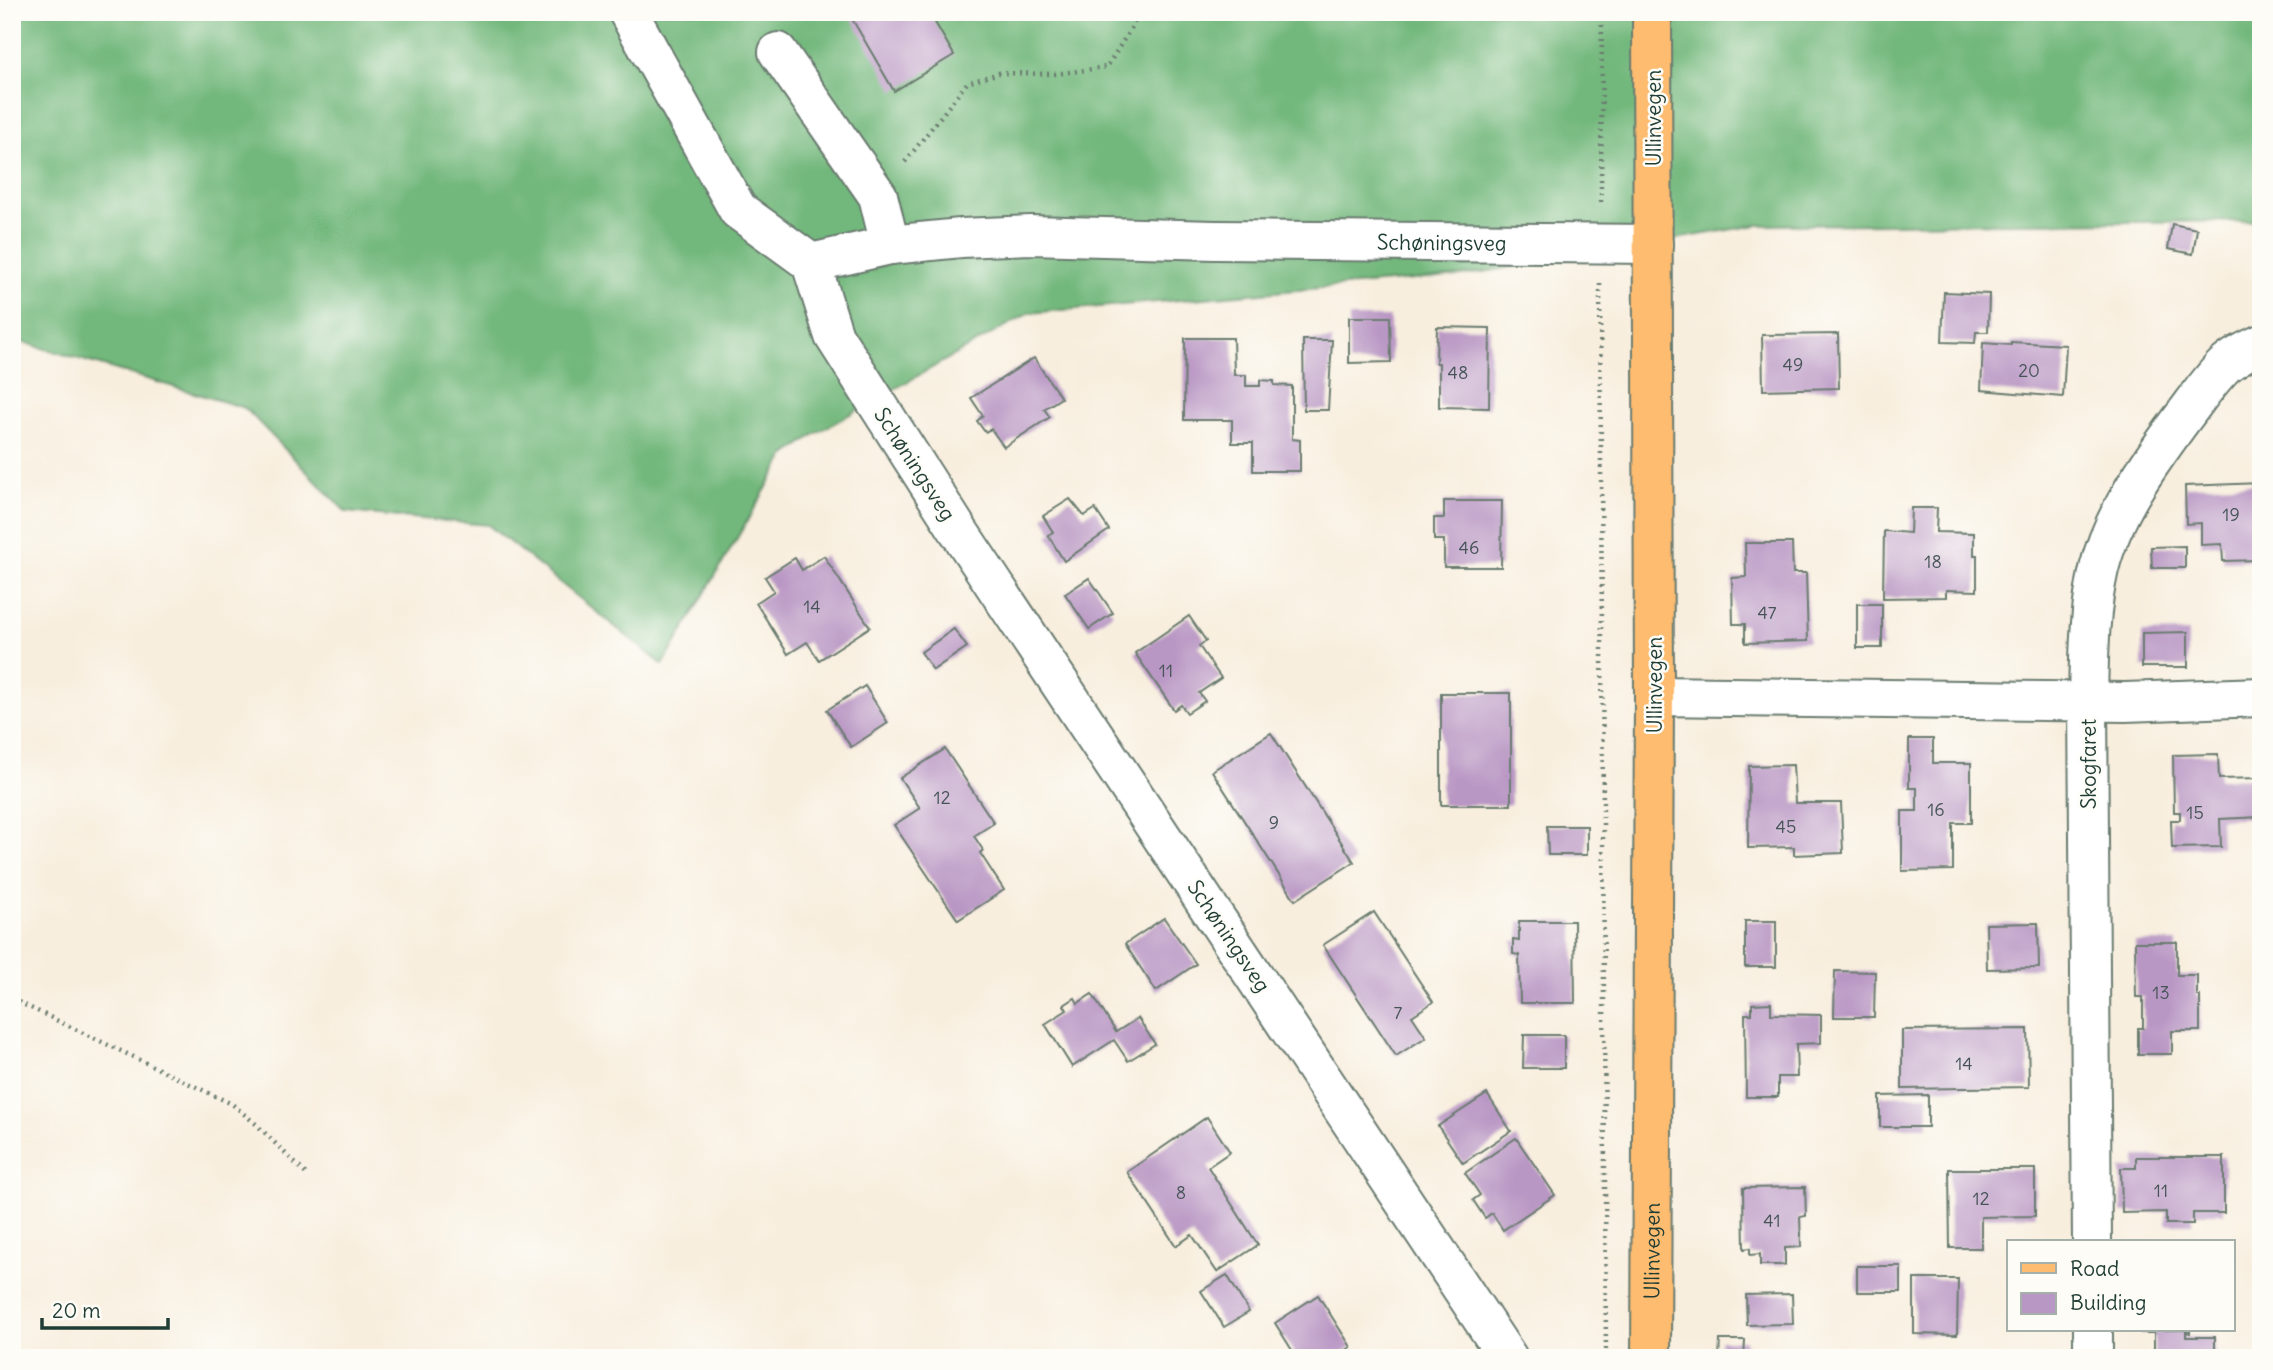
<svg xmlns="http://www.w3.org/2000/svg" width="2273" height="1370" viewBox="0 0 2273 1370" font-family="Delius,sans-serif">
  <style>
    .forest { fill: #72b87c; stroke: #487a58; stroke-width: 2 }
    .building { fill: #b997c4 }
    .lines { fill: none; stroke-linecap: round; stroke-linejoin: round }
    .minor-casing { stroke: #6b7b70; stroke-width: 42 }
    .major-casing { stroke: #6b7b70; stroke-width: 42 }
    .path { stroke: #6b7b70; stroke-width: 4.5; stroke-dasharray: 2 5; stroke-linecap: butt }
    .minor { stroke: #fff; stroke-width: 38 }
    .major { stroke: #febc70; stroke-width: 38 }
    .labels { text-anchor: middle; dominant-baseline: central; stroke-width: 5; stroke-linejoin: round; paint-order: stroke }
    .number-label { font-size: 18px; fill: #465458 }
    .street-label { font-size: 21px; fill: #1f3d34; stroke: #fdfcf7 }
  </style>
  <rect width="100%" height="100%" fill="#fdfcf7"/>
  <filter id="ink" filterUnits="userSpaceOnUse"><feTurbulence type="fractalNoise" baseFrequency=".0143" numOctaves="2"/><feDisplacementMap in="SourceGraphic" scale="14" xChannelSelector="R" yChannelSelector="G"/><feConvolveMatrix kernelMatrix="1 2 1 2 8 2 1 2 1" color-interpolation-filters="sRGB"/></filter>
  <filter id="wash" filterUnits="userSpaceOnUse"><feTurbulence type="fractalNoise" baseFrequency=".00686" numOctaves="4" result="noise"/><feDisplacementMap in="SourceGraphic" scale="28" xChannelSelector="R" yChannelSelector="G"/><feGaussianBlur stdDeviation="1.57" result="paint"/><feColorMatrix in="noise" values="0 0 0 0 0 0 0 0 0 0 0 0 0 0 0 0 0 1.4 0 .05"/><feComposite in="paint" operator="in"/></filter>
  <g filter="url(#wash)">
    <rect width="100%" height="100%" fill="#f8eede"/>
    <polygon class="forest" points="12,12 2261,12 2261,221 1757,225 1460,276 1029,313 815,434 785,456 663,665 488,525 346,512 245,408 12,339"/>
    <g id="blocks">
      <g class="building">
        <polygon points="848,12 929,12 954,55 894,91"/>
        <polygon points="2172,224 2197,229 2193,254 2168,249"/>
        <polygon points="1944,292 1989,294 1988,332 1976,332 1975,343 1942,342"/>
        <polygon points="1349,317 1390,317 1391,362 1349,363"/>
        <polygon points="1437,327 1490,328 1489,408 1439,407 1439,363 1436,363"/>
        <polygon points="1838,334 1839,388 1763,390 1762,335"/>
        <polygon points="1185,338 1233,338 1234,375 1246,375 1246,386 1260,386 1260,380 1274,381 1274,385 1292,386 1292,439 1300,440 1300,471 1253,471 1253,443 1232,443 1232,420 1184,420"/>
        <polygon points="1303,340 1332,340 1328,410 1304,410"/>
        <polygon points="2011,342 2066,345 2063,397 1981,390 1983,343 2011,345"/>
        <polygon points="1034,358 1061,398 1044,409 1050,417 1004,447 991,429 985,432 977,421 983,416 971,398"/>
        <polygon points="2261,483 2261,560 2223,561 2222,544 2201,545 2201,523 2186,524 2185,486"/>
        <polygon points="1070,499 1084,516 1095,509 1109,530 1064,561 1048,535 1053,532 1043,516"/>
        <polygon points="1444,501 1502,501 1501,567 1444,567 1444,540 1434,540 1434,518 1444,518"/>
        <polygon points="1911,508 1937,508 1936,532 1974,533 1974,555 1977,555 1977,591 1946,590 1946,597 1883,598 1884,531 1910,533"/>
        <polygon points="1745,543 1792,543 1793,573 1806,573 1808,641 1745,643 1745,624 1733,624 1732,578 1746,577"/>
        <polygon points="2185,546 2185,568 2152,568 2151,547"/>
        <polygon points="824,556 870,627 819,660 807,642 788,654 756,603 774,591 765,577 795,558 802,570"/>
        <polygon points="1089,578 1113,613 1089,629 1065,594"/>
        <rect x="1857" y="604" width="25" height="44"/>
        <polygon points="1189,616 1206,641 1199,646 1221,678 1199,693 1205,701 1187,713 1181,705 1174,710 1135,653"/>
        <polygon points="954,629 967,647 933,670 921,652"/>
        <polygon points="2188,632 2188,667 2142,667 2142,633"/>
        <polygon points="865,686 888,723 851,747 827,710"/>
        <rect x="1441" y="693" width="70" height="112"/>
        <polygon points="1271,733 1354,862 1295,900 1212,771"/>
        <polygon points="1909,739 1933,739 1933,763 1971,763 1971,823 1953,823 1953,870 1902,871 1902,811 1917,811 1917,788 1909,788"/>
        <polygon points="945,749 994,823 974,836 983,850 980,853 1004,890 958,920 894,825 920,808 900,778"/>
        <polygon points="2218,754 2219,779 2261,778 2261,817 2220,819 2221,847 2172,848 2171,820 2180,820 2180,812 2174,812 2173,755"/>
        <polygon points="1793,765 1795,803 1841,803 1843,853 1794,855 1794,847 1748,848 1749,766"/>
        <polygon points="1547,826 1587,826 1587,855 1548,855"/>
        <polygon points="1374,912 1433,1002 1412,1016 1426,1037 1396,1056 1323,945"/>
        <polygon points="1164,918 1196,964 1156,991 1125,944"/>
        <polygon points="1519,921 1574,921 1575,1003 1520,1003 1519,955 1513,954 1513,940 1519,941"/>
        <rect x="1745" y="921" width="31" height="46"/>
        <polygon points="2038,923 2039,968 1987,969 1986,924"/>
        <polygon points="2135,942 2177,942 2177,975 2197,975 2197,996 2200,996 2200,1031 2172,1031 2172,1054 2138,1054 2138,1028 2143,1028 2143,997 2136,997"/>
        <polygon points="1835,971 1875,972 1874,1017 1834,1017"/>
        <polygon points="1092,994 1116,1032 1138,1018 1155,1044 1128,1061 1114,1040 1072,1067 1045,1024 1067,1010 1064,1005 1075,998 1078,1003"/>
        <polygon points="1771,1003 1771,1014 1821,1015 1821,1043 1796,1044 1797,1077 1778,1077 1778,1097 1746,1097 1745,1014 1752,1014 1752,1004"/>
        <polygon points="2028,1029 2029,1087 1902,1089 1902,1030"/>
        <polygon points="1524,1035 1564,1035 1564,1068 1523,1068"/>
        <polygon points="1487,1094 1511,1131 1463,1163 1438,1126"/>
        <polygon points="1928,1095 1928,1127 1880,1127 1880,1096"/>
        <polygon points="1207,1117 1230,1152 1208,1167 1258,1245 1217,1272 1192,1235 1176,1246 1127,1172"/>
        <polygon points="1516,1138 1555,1195 1503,1230 1492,1213 1485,1218 1473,1200 1480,1195 1465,1173"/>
        <polygon points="2136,1157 2224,1157 2224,1213 2193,1213 2193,1224 2166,1224 2166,1212 2122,1213 2121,1168 2136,1168"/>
        <polygon points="1949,1169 2035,1169 2035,1216 1981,1217 1981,1248 1950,1248"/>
        <polygon points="1805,1187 1806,1216 1800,1217 1801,1247 1785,1248 1785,1265 1760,1265 1760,1254 1750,1255 1750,1248 1744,1249 1743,1188"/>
        <rect x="1857" y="1266" width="44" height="26"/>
        <polygon points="1227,1275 1249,1312 1224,1327 1201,1291"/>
        <polygon points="1914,1279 1958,1279 1957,1335 1914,1334"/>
        <polygon points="1792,1294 1793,1324 1747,1325 1746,1295"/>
        <polygon points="1318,1295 1351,1347 1337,1356 1338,1358 1297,1358 1275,1323"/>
        <polygon points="2141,1330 2190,1330 2190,1333 2186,1332 2186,1337 2215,1337 2215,1358 2154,1358 2154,1333 2141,1333"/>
        <polygon points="1720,1340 1745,1340 1744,1358 1719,1358"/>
      </g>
    </g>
  </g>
  <g filter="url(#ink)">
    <use href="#blocks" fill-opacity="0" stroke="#6b7b70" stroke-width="2"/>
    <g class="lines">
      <defs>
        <g id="minor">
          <polyline points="628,12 738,210 811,263"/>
          <polyline points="778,52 878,196 890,245"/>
          <polyline points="1654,696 2125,702 2261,697"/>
          <path d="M 2092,1242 L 2088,701 C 2089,656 2089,612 2099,569 C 2113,513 2148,465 2181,420 C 2195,402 2208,382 2224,366 C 2235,356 2248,350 2261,344"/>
          <polyline points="2093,1330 2093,1358"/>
          <path id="s1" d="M 1508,1358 L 956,527 L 834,336 L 811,263 L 890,245 L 961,238 L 1030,235 L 1215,240 L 1653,244"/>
        </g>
        <g id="major">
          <path id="s2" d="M 1651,1358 L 1654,696 L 1652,12"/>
        </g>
      </defs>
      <use href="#minor" class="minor-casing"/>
      <use href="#major" class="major-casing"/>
      <g class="path">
        <polyline points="905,162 967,83 999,73 1056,74 1107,67 1141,12"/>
        <polyline points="1601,202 1602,12"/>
        <polyline points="1600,284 1606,1358"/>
        <polyline points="12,999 232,1104 256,1124 309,1177"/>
      </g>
      <use href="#minor" class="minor"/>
      <use href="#major" class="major"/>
    </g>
  </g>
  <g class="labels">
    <g class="number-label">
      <text x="1793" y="364">49</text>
      <text x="2029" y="370">20</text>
      <text x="1458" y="372">48</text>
      <text x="2231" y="514">19</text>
      <text x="1469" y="547">46</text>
      <text x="1933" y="561">18</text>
      <text x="812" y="606">14</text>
      <text x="1767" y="612">47</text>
      <text x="1166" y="670">11</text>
      <text x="942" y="797">12</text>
      <text x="1936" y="809">16</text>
      <text x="2195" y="812">15</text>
      <text x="1274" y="822">9</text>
      <text x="1786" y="826">45</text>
      <text x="2161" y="992">13</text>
      <text x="1398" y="1012">7</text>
      <text x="1964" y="1063">14</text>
      <text x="2161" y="1190">11</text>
      <text x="1181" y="1192">8</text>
      <text x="1981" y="1198">12</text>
      <text x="1772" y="1220">41</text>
    </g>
    <g class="street-label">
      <text transform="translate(1653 118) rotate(-90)">Ullinvegen</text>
      <text stroke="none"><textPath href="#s1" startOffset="1934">Schøningsveg</textPath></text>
      <text transform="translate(915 464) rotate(57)">Schøningsveg</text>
      <text transform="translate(1654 685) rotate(-90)">Ullinvegen</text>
      <text transform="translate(2088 764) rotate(-90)">Skogfaret</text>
      <text transform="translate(1229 936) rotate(56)">Schøningsveg</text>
      <text stroke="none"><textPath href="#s2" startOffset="107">Ullinvegen</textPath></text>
    </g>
  </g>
  <rect width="2273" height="1370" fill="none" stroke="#fdfcf7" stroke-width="42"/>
  <rect x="2007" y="1240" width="228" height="91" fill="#fdfcf7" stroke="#a4b0a9" stroke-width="2"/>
  <rect x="2021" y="1263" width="35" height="10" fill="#febc70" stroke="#a4b0a9" stroke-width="2"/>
  <text x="2070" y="1276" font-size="21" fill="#1f3d34">Road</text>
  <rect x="2021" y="1293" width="35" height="21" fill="#b997c4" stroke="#a4b0a9" stroke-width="2"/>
  <text x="2070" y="1310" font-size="21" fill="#1f3d34">Building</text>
  <path d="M42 1318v10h126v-10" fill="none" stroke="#1f3d34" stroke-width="3.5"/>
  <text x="52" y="1318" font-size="21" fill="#1f3d34" stroke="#fdfcf7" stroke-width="5" paint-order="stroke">20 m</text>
</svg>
